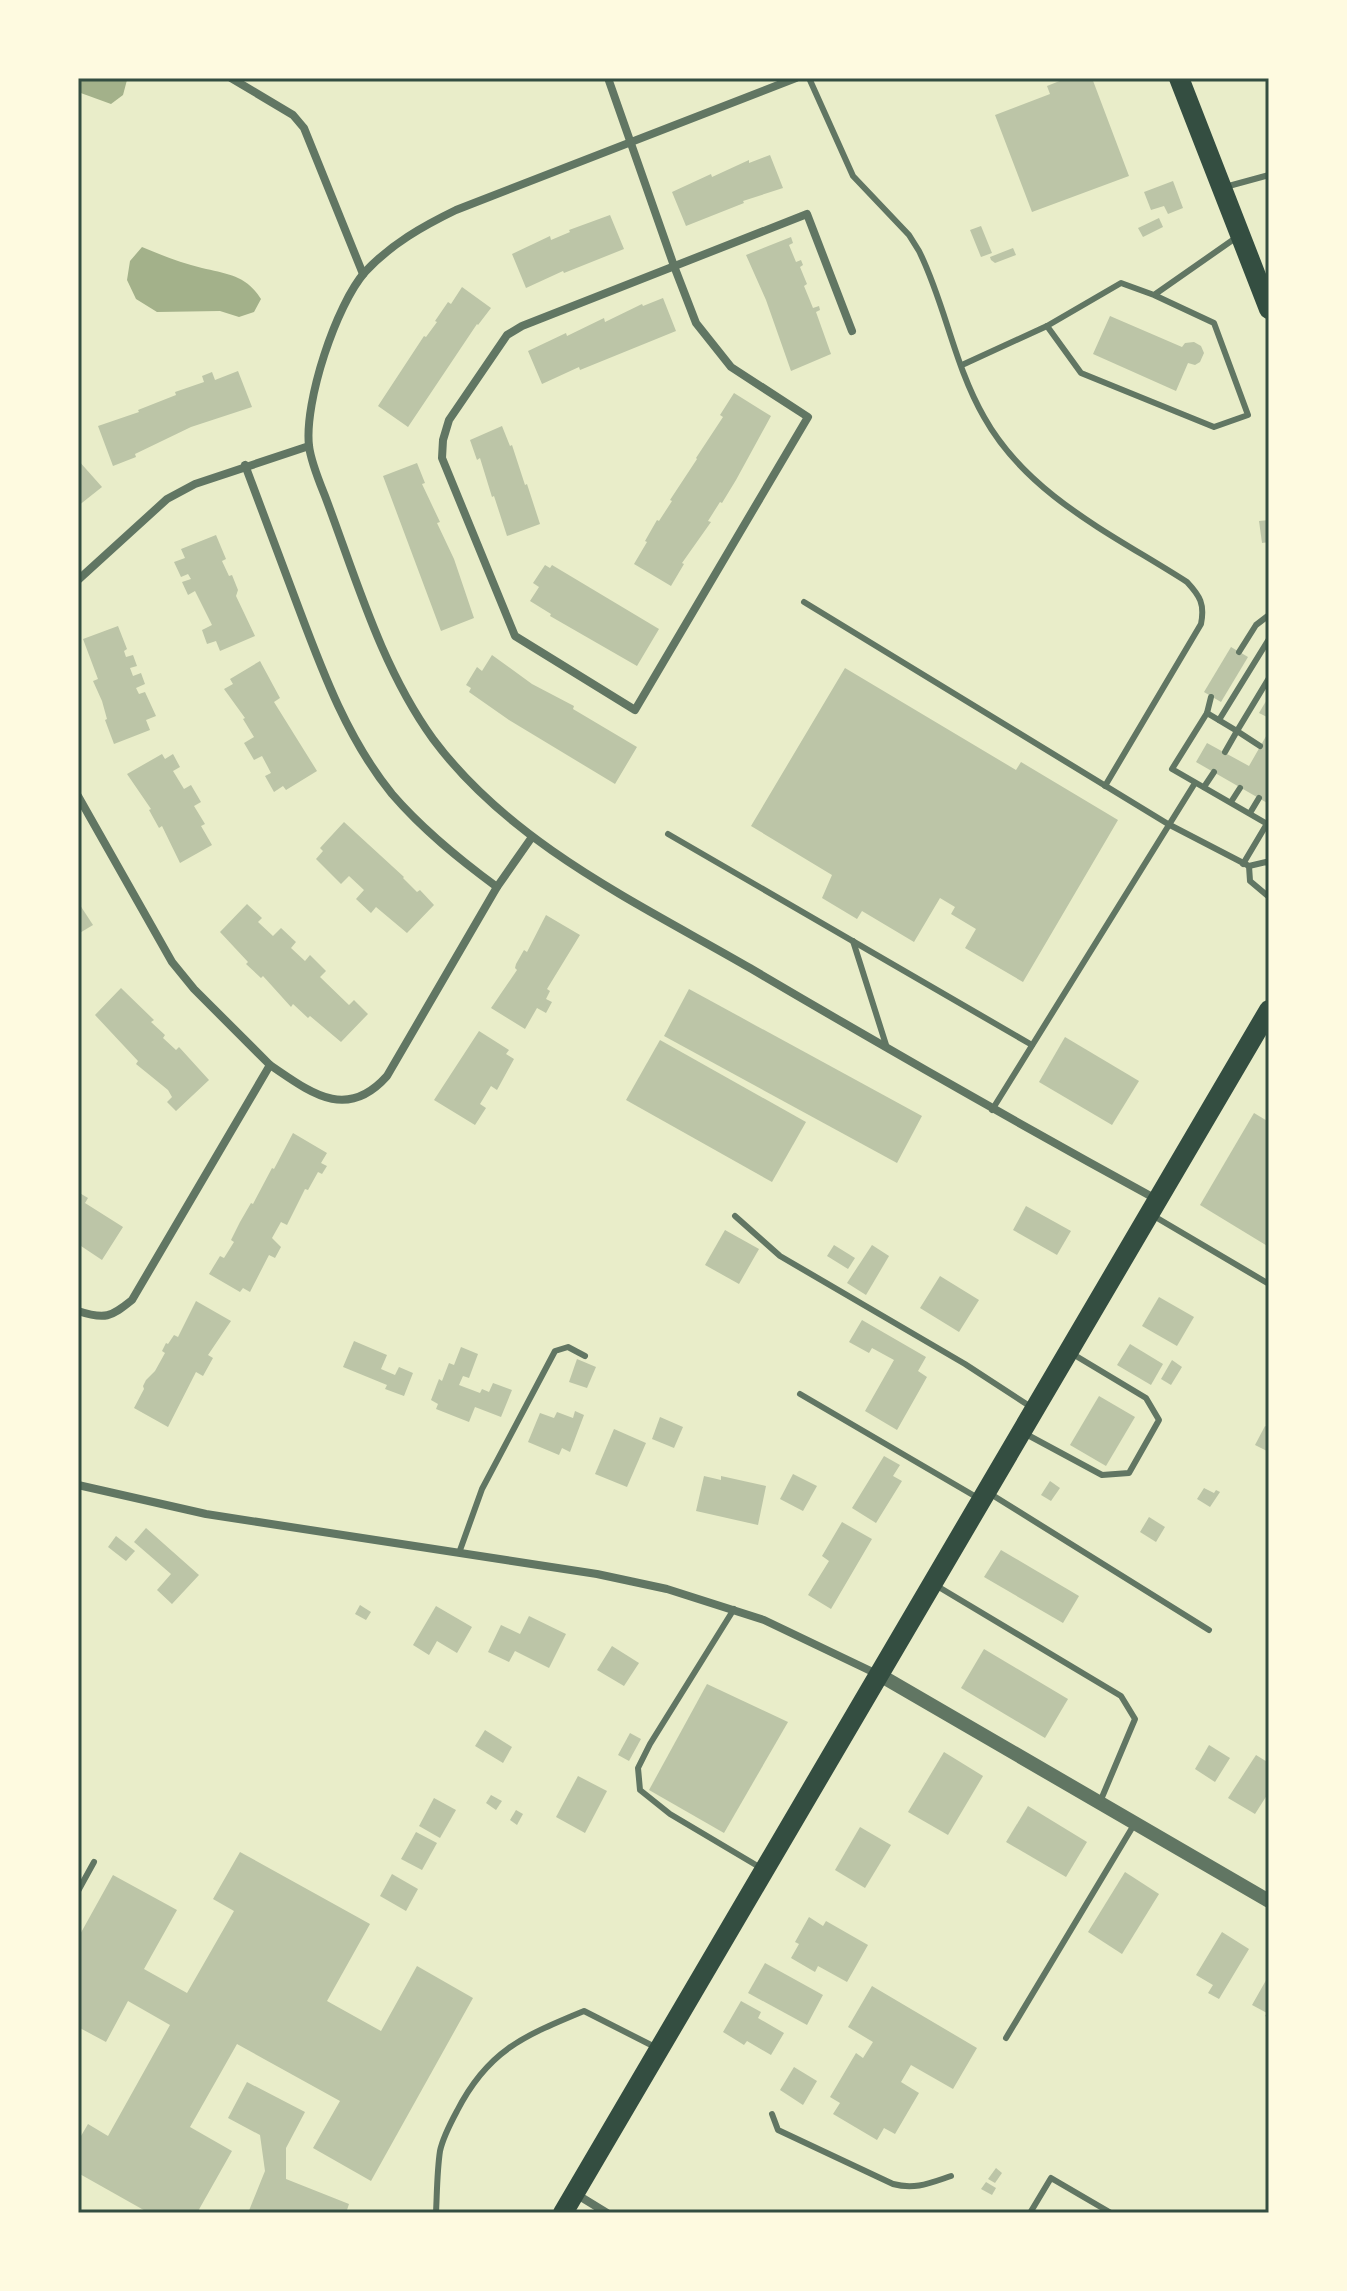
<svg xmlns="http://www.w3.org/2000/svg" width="1347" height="2291" viewBox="0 0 1347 2291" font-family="Cabin,sans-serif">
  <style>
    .water { fill: #a3b18a }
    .building { fill: #bcc5a7 }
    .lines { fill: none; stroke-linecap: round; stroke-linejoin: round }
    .service { stroke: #617663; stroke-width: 6 }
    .minor { stroke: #617663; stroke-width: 8 }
    .tertiary { stroke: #617663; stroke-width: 14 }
    .primary { stroke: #344e41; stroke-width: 20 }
    .neatline { fill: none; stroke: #344e41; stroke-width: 3 }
  </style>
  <rect width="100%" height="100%" fill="#e9edc9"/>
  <g class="water">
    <polygon points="78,78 126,78 127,80 123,95 111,104 78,92"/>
    <path d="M 142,247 C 161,255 181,263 202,268 C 227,274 246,275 261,299 L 254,312 L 239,317 L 220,311 L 157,312 L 136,299 L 127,280 L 130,261 Z"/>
  </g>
  <g class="building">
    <polygon points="1067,78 1092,78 1129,176 1032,212 995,115 1050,94 1047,86"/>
    <polygon points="770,155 783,188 743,201 744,203 686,226 672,192 711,174 712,177 749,160 749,163"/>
    <polygon points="1173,181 1183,208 1168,214 1164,206 1151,210 1144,192"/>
    <polygon points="610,215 624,249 564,273 563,271 526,288 512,254 550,236 551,240 570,232 569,230"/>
    <polygon points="1159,218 1163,227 1143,237 1138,228"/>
    <polygon points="981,226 992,253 981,257 970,230"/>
    <polygon points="791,237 793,243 789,245 796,262 801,260 803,265 800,267 807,284 804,286 813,308 819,306 820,310 816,312 831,354 791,371 766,300 746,255"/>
    <polygon points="1013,248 1016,255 995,263 991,260 990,257"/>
    <polygon points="462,287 491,308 478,325 477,324 408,427 378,406 424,336 426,337 437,322 435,321 448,302 451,304"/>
    <polygon points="663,298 676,331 580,370 579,367 542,384 528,351 566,333 567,336 604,318 605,322 642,304 643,306"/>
    <polygon points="1110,316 1182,347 1185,343 1194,342 1201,346 1204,353 1200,362 1195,365 1188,363 1176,391 1093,354"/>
    <polygon points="238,371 252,407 191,427 135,454 136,457 113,466 98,426 139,412 138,410 176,395 175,392 204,382 202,376 212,372 215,380"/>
    <polygon points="734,393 771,416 736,480 722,503 720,502 708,521 711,522 682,563 684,564 671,586 634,564 647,542 645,541 657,520 659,521 672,501 670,500 697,459 696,458 723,417 720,415"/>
    <polygon points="502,426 510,446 512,445 525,485 527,484 540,524 507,536 494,496 492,497 480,458 477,460 470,440"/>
    <polygon points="78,460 102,487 78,506"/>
    <polygon points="417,463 425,483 422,484 440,522 437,523 454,559 474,618 441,631 383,476"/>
    <polygon points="1269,520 1269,542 1262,543 1259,521"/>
    <polygon points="216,535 226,559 222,561 229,576 232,575 238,590 236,596 255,636 220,651 216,641 207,644 202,630 212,625 195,591 188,595 182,582 191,579 188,574 181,577 174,562 185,558 181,549"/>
    <polygon points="545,565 550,568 552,565 659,629 637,666 550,616 551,614 530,601 539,587 533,583"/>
    <polygon points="118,626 127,649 124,651 126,657 133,655 137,666 130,668 133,676 141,673 145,684 136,688 139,694 145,692 156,716 146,720 150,730 114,744 105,720 107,719 102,701 93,681 98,679 83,639"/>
    <polygon points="1231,647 1248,657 1221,702 1204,692"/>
    <polygon points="492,655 532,684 574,706 573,709 637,747 615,784 509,720 469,692 471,688 466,685 477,667 482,671"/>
    <polygon points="260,661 280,698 274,702 317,771 286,790 283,786 274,792 265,776 271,773 262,756 254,760 244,743 254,737 243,719 245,718 224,689 233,684 230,679"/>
    <polygon points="845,668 1016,770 1021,762 1118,820 1023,982 965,948 976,929 951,914 955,907 940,898 914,942 862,911 857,919 822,898 832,875 751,826"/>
    <polygon points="1269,696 1269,718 1259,713"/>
    <polygon points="1269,731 1269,804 1196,762 1207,743 1249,766"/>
    <polygon points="162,754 165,759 173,754 180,767 173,771 184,789 191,785 201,802 194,806 205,824 201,826 212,845 180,863 162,826 159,828 149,810 151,809 127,774"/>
    <polygon points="344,822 404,877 403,878 417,892 420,890 434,905 407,933 376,907 371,913 356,899 364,890 349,876 341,884 316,859 323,851 320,848"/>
    <polygon points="78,902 93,925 78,934"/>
    <polygon points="247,904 262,918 258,922 273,936 281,928 296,942 291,948 305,961 310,955 326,971 320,977 349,1005 354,1000 368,1014 341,1042 310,1016 308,1018 293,1004 291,1007 263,976 261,978 246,964 248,962 220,932"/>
    <polygon points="546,915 580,935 547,989 550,991 546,999 552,1002 546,1013 537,1008 525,1029 491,1008 517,970 515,968 516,964 524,950 527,952"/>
    <polygon points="121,988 154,1020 151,1022 165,1035 163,1038 176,1050 179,1047 209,1080 176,1111 167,1102 172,1097 168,1090 136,1064 138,1061 95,1015"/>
    <polygon points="689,989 922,1116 897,1163 664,1036"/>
    <polygon points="479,1031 509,1050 506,1054 514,1059 497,1090 491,1086 480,1104 486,1108 475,1125 434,1100"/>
    <polygon points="1065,1037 1139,1081 1112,1125 1039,1082"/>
    <polygon points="660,1040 806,1122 772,1182 626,1100"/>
    <polygon points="1254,1113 1269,1122 1269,1247 1200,1205"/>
    <polygon points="293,1133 327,1153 321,1163 327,1166 322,1174 318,1172 308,1190 305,1189 287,1225 281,1222 272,1238 281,1247 275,1258 269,1255 250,1292 243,1288 240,1292 209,1274 220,1256 224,1258 234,1242 231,1240 240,1222 251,1203 253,1204 272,1168 274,1169"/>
    <polygon points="78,1192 88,1198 85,1203 123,1227 102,1260 78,1244"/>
    <polygon points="1026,1206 1071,1231 1057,1255 1013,1230"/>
    <polygon points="725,1230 759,1249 739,1284 705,1265"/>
    <polygon points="834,1245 855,1258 848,1269 827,1256"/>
    <polygon points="872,1245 889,1256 866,1295 847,1283"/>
    <polygon points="940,1276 979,1300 959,1332 920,1308"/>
    <polygon points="1159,1297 1194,1317 1177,1346 1142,1326"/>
    <polygon points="196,1301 231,1321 208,1355 213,1358 203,1376 196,1372 168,1427 134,1408 144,1389 143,1386 146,1380 155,1371 165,1353 162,1351 166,1343 168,1344 174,1335 178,1337"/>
    <polygon points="862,1320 926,1357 918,1371 927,1377 897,1430 865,1411 894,1360 872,1348 869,1353 849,1342"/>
    <polygon points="354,1341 387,1355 381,1369 395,1375 399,1367 413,1373 404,1396 385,1389 387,1385 343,1367"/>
    <polygon points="1130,1344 1163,1364 1151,1385 1117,1365"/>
    <polygon points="461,1347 478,1354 469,1378 463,1376 459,1385 480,1393 482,1389 489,1392 493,1383 512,1390 501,1417 475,1407 469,1422 436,1409 438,1404 431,1400 439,1379 442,1381 449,1363 454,1365"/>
    <polygon points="577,1359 596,1367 587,1388 569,1382"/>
    <polygon points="1172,1360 1182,1367 1171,1385 1161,1379"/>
    <polygon points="1099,1396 1135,1417 1106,1466 1070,1445"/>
    <polygon points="575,1411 584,1415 570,1452 562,1448 559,1455 528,1442 540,1413 554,1418 557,1412 573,1418"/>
    <polygon points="660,1417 683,1427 674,1448 652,1439"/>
    <polygon points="1265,1426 1269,1428 1269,1452 1255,1445"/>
    <polygon points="614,1429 646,1443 627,1487 595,1474"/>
    <polygon points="884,1456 900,1465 893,1476 902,1481 876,1523 852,1508"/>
    <polygon points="793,1474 817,1486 803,1511 780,1499"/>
    <polygon points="704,1476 721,1480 721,1476 766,1486 758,1525 696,1511"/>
    <polygon points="1050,1481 1060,1488 1051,1501 1041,1495"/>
    <polygon points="1204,1488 1214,1493 1216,1490 1220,1492 1210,1507 1197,1499"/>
    <polygon points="1149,1517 1165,1527 1156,1542 1140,1532"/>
    <polygon points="842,1522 872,1539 831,1609 808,1595 829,1561 822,1556"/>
    <polygon points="146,1528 199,1575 172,1604 157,1590 171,1574 134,1542"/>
    <polygon points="116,1536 135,1551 126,1561 108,1547"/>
    <polygon points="1001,1550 1079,1596 1063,1623 984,1577"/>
    <polygon points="360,1605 371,1612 366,1620 355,1614"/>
    <polygon points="436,1606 472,1627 457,1653 437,1641 429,1655 413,1645"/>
    <polygon points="529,1616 566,1634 549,1668 515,1651 509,1662 488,1652 501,1625 520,1634"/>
    <polygon points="612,1646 639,1663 624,1686 597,1670"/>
    <polygon points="984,1649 1068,1699 1045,1738 961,1688"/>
    <polygon points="707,1684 788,1722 724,1833 649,1790"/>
    <polygon points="485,1730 512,1747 503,1763 475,1746"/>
    <polygon points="630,1733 641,1739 629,1761 618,1755"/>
    <polygon points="1209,1745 1230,1758 1215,1782 1195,1769"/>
    <polygon points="944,1752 983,1776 948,1835 908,1812"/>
    <polygon points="1256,1755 1269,1763 1269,1792 1255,1814 1228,1798"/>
    <polygon points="578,1776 607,1791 585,1833 556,1817"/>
    <polygon points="491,1795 502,1801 496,1810 486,1803"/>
    <polygon points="434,1798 456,1810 440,1838 419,1826"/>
    <polygon points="1028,1806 1087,1842 1066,1877 1006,1842"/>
    <polygon points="516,1810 523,1814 517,1825 510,1820"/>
    <polygon points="860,1827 891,1845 865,1888 835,1870"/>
    <polygon points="416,1832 437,1843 422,1870 401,1859"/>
    <polygon points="240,1852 370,1924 327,2001 381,2031 417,1966 473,1998 371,2181 313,2148 340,2101 237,2044 190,2127 232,2151 197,2213 149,2213 78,2173 78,2141 88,2124 108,2136 170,2025 128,2001 106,2042 78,2027 78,1938 113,1875 177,1910 144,1969 187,1993 234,1911 213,1899"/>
    <polygon points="1125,1872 1159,1894 1122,1954 1088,1932"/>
    <polygon points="392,1874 418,1889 406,1911 380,1896"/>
    <polygon points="809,1917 823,1926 826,1921 868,1945 847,1982 818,1966 815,1972 791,1958 799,1944 795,1942"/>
    <polygon points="1222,1932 1249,1949 1219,1999 1208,1993 1213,1985 1196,1975"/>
    <polygon points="765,1963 823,1995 807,2025 748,1993"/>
    <polygon points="1269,1975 1269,2018 1265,2016 1267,2013 1252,2005"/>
    <polygon points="872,1986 977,2048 953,2089 911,2065 901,2082 919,2093 895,2134 884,2128 877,2140 833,2114 840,2103 830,2097 856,2053 863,2058 873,2042 848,2027"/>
    <polygon points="741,2001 761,2012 758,2018 784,2033 771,2055 747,2041 744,2045 723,2032"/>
    <polygon points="794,2067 817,2081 803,2105 780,2090"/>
    <polygon points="247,2082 305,2112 286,2148 286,2179 349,2204 346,2213 248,2213 265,2171 260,2135 228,2118"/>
    <polygon points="996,2168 1002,2173 995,2183 988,2179"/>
    <polygon points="986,2182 996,2188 992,2195 981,2189"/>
  </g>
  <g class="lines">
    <g class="service">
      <path d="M 809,78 L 853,176 L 909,235 L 919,251 C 945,303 954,365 984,417 C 1028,496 1114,535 1187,582 C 1200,596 1205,604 1201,624 L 1105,786"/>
      <polyline points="1225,187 1269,175"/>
      <polyline points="1154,295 1214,323 1248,415 1214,427 1081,373 1047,326 1121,283 1154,295 1237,237"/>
      <polyline points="962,365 1047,326"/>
      <polyline points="804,602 1168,824 1249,866 1266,862 1269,864"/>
      <polyline points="1239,652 1256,625 1269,615"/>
      <polyline points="1269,678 1237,731 1207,713 1172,769 1269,825"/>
      <polyline points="1207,713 1211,697"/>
      <polyline points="1219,720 1269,639"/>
      <polyline points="1225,752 1237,731 1260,746"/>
      <polyline points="1204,787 1214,772"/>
      <polyline points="1231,802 1240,788"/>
      <polyline points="1250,813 1259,798"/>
      <polyline points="668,834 1032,1045"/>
      <polyline points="1243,864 1268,822"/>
      <polyline points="1249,866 1250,881 1269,897"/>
      <polyline points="853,941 887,1048"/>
      <polyline points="992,1110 1195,783"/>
      <polyline points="1152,1215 1269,1284"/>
      <polyline points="735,1216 780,1256 965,1364 1031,1407"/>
      <polyline points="800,1394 978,1498"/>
      <polyline points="1024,1433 1102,1475 1129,1473 1159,1420 1146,1398 1071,1353"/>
      <polyline points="989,1493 1209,1630"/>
      <polyline points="459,1553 482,1489 555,1351 568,1347 585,1356"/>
      <polyline points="937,1586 1121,1696 1135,1719 1100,1802"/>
      <polyline points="734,1609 650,1744 638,1768 640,1790 670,1814 761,1868"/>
      <polyline points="78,1891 94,1862"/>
      <polyline points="1006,2038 1135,1823"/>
      <path d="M 772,2114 L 778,2130 L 893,2184 C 915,2190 930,2183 951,2176"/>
      <path d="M 436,2213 C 437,2193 437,2171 440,2151 C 443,2137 450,2124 457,2111 C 488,2050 524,2036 584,2011 L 657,2048"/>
      <polyline points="1030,2213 1051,2178 1111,2213"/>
    </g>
    <g class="minor">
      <polyline points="231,78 293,115 304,128 363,274"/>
      <polyline points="608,78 674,266 696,323 731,367 808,417 635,710 515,636 442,458 443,440 449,420 507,335 522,326 807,214 852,331"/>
      <path d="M 796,78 L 456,210 C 423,226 391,244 365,272 C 336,305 304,402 309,446 C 311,462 319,481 325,496 C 356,578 381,667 433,739 C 512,845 638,903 750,968 C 884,1047 1019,1124 1156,1199"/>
      <path d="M 245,465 C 263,513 281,561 299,609 C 323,673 348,740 392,794 C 423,830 459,859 497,887"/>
      <polyline points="78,580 167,499 195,484 309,446"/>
      <polyline points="78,796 172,962 194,989 270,1065"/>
      <path d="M 78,1311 C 105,1320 111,1317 132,1300 L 270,1065 C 310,1092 346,1122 387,1076 L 497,887 L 532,837"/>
      <polyline points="78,1485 206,1514 597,1574 667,1589 764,1620 877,1674"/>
      <polyline points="576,2194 607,2213"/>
    </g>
    <polyline class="tertiary" points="878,1674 1269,1901"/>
    <g class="primary">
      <polyline points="1179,78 1269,309"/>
      <polyline points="563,2213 1269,1010"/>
    </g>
  </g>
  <rect width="1347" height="2291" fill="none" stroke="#fefae0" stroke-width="160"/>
  <rect x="80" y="80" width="1187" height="2131" class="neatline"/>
</svg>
